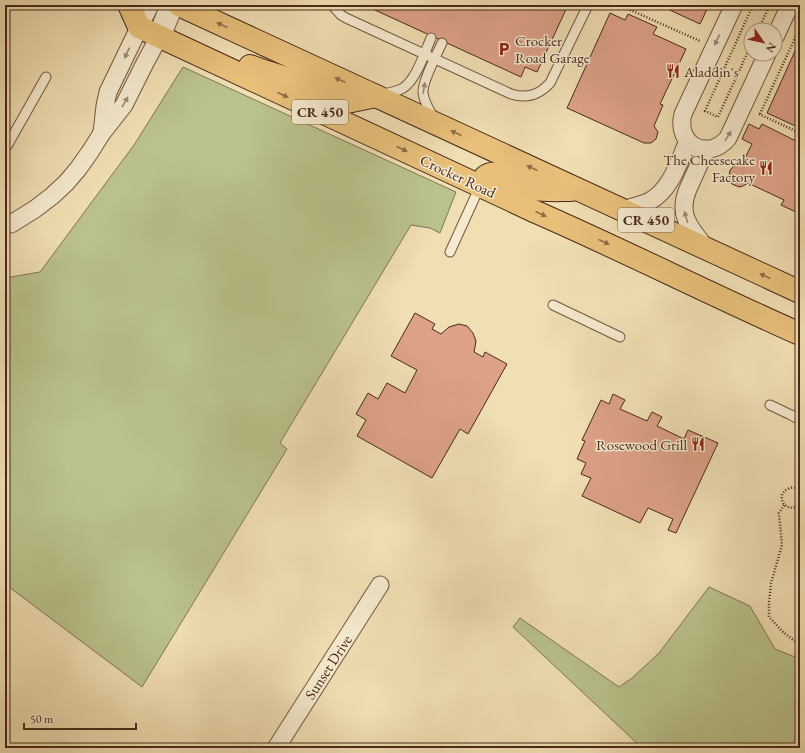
<svg xmlns="http://www.w3.org/2000/svg" width="805" height="753" viewBox="0 0 805 753" font-family="'EB Garamond',serif">
  <style>
    .green { fill: #bac28c; stroke: #817554 }
    .building { fill: #dca187; stroke: #48281b }
    .lines { fill: none; stroke-linecap: round; stroke-linejoin: round }
    .service-casing { stroke: #725641; stroke-width: 11 }
    .minor-casing { stroke: #725641; stroke-width: 19 }
    .tertiary-casing { stroke: #725641; stroke-width: 24 }
    .primary-casing { stroke: #48281b; stroke-width: 24 }
    .path { stroke: #48281b; stroke-width: 2.5; stroke-dasharray: 1 2; stroke-linecap: butt }
    .service { stroke: #f5eace; stroke-width: 9 }
    .minor { stroke: #f5eace; stroke-width: 17 }
    .tertiary { stroke: #f5eace; stroke-width: 22 }
    .primary { stroke: #e8c07a; stroke-width: 22 }
    .oneway { fill: #906c46 }
    .oneway2 { fill: #9e8974 }
    .labels { text-anchor: middle; dominant-baseline: central; stroke-width: 3; stroke-linejoin: round; paint-order: stroke }
    .shield { fill: #f5eace; stroke: #7c6251; stroke-width: 1 }
    .shield-label { font-size: 14px; font-weight: bold; fill: #48281b }
    .poi-label { font-size: 15px; fill: #48281b; stroke: #f5eace; text-anchor: start }
    .street-label { font-size: 15px; fill: #48281b; stroke: #f5eace }
  </style>
  <rect width="100%" height="100%" fill="#f0dfb3"/>
  <filter id="stains"><feTurbulence type="fractalNoise" baseFrequency=".005" numOctaves="4"/><feColorMatrix values="0 0 0 0 .2 0 0 0 0 .09 0 0 0 0 .02 0 0 0 .5 -.17"/></filter>
  <radialGradient id="worn" r=".72"><stop offset=".6" stop-color="#630" stop-opacity="0"/><stop offset="1" stop-color="#630" stop-opacity=".3"/></radialGradient>
  <g class="green">
    <polygon points="183,67 456,192 440,233 430,228 411,225 280,443 287,449 142,687 5,584 5,278 40,272 134,145"/>
    <polygon points="709,587 750,606 775,649 800,659 800,748 642,748 513,627 520,618 619,687 632,678 659,653"/>
  </g>
  <g class="building">
    <polygon points="364,5 568,5 537,72 525,67 521,77"/>
    <polygon points="659,5 709,5 700,24"/>
    <polygon points="610,13 625,20 628,14 657,27 653,34 686,49 660,104 663,105 654,126 658,132 656,139 651,143 644,143 567,108"/>
    <polygon points="800,40 800,128 767,113"/>
    <polygon points="749,124 759,129 762,124 800,143 800,214 781,205 784,200 748,183 743,186 739,187 732,184 730,181 729,176 730,170 734,166 742,164 752,144 742,139"/>
    <polygon points="415,313 435,324 432,329 441,334 449,327 459,324 467,326 473,333 476,341 474,352 483,357 485,352 507,364 468,434 460,429 432,478 357,436 366,420 356,414 368,393 378,399 387,383 405,393 417,370 391,356"/>
    <polygon points="613,394 625,400 620,409 647,421 652,412 662,417 657,426 684,439 688,430 718,443 676,533 668,530 673,519 648,508 640,523 582,496 591,478 581,474 586,463 577,459 585,441 582,440 601,400 609,404"/>
  </g>
  <g class="lines">
    <defs>
      <g id="service">
        <path d="M 332,5 L 341,15 L 346,18 L 511,94 C 527,99 539,95 550,83 L 588,5"/>
        <path d="M 381,94 C 388,93 397,92 403,88 C 416,80 425,52 431,38"/>
        <path d="M 434,119 C 430,111 424,102 423,93 C 422,82 437,54 442,43"/>
        <polyline points="5,148 7,146 46,77"/>
        <polyline points="450,252 480,186"/>
        <polyline points="553,305 620,337"/>
        <polyline points="770,405 791,415 800,420"/>
      </g>
      <g id="minor">
        <path d="M 734,5 L 683,114 C 675,145 708,162 728,138 L 767,54"/>
        <polyline points="775,37 790,5"/>
        <polyline points="102,133 105,106 108,92 150,5"/>
        <path d="M 623,210 C 632,207 642,205 650,201 C 671,190 679,161 688,141"/>
        <polyline points="11,224 35,209 52,196 66,183 78,169 90,152 102,133 124,105 145,63 159,37"/>
        <path d="M 706,248 C 690,228 677,215 688,189 L 706,149"/>
        <polyline points="276,748 380,585"/>
      </g>
      <polyline id="tertiary" points="159,37 172,5"/>
      <g id="primary">
        <path d="M 129,5 L 139,27 L 536,212 C 625,251 712,295 800,334"/>
        <polyline points="179,5 800,292"/>
        <polyline points="250,66 267,72 317,88 347,102 376,96"/>
        <path d="M 480,186 C 482,183 483,179 485,177 C 498,166 523,185 536,189 C 543,191 562,190 571,190"/>
      </g>
    </defs>
    <use href="#service" class="service-casing"/>
    <use href="#minor" class="minor-casing"/>
    <use href="#tertiary" class="tertiary-casing"/>
    <use href="#primary" class="primary-casing"/>
    <g class="path">
      <polyline points="619,5 700,41"/>
      <polyline points="758,30 770,5"/>
      <polyline points="751,45 718,117 705,111 753,5"/>
      <polyline points="759,114 800,133"/>
      <polyline points="760,114 800,27"/>
      <path d="M 800,491 C 796,488 793,486 788,489 C 774,495 786,516 800,504"/>
      <polyline points="784,505 779,513 782,545 771,583 769,602 769,617 783,632 800,645"/>
    </g>
    <use href="#service" class="service"/>
    <use href="#minor" class="minor"/>
    <use href="#tertiary" class="tertiary"/>
    <use href="#primary" class="primary"/>
  </g>
  <defs><path id="oneway-solid" d="M-6-.8H1V-3.2L6.5 0L1 3.2V.8H-6Z"/></defs>
  <g class="oneway">
    <use href="#oneway-solid" transform="translate(222 25) rotate(-155)"/>
    <use href="#oneway-solid" transform="translate(340 80) rotate(-155)"/>
    <use href="#oneway-solid" transform="translate(283 95) rotate(25)"/>
    <use href="#oneway-solid" transform="translate(456 133) rotate(-155)"/>
    <use href="#oneway-solid" transform="translate(402 149) rotate(25)"/>
    <use href="#oneway-solid" transform="translate(532 168) rotate(-155)"/>
    <use href="#oneway-solid" transform="translate(541 214) rotate(24)"/>
    <use href="#oneway-solid" transform="translate(604 242) rotate(25)"/>
    <use href="#oneway-solid" transform="translate(765 276) rotate(-155)"/>
  </g>
  <g class="oneway2">
    <use href="#oneway-solid" transform="translate(717 40) rotate(115)"/>
    <use href="#oneway-solid" transform="translate(127 53) rotate(115)"/>
    <use href="#oneway-solid" transform="translate(424 88) rotate(-81)"/>
    <use href="#oneway-solid" transform="translate(125 102) rotate(-60)"/>
    <use href="#oneway-solid" transform="translate(728 136) rotate(-59)"/>
    <use href="#oneway-solid" transform="translate(686 217) rotate(-106)"/>
  </g>
  <defs>
    <symbol id="parking-bare" viewBox="-9 -9 18 18"><path d="M-3.5-5.5H1a3.5 3.5 0 0 1 0 7H-1V5.5H-3.5ZM-1-3.4V-.6H.8a1.4 1.4 0 0 0 0-2.8Z" fill="#8f2418" stroke="#f5eace" stroke-width="2.5" paint-order="stroke"/></symbol>
    <symbol id="restaurant-bare" viewBox="-9 -9 18 18"><path d="M-5-6h1v4h1v-4h1v4h1v-4h1v5L-1.5 .5V6h-2V.5L-5-1ZM5-6V6H3V1.5H1.5Q1.5-4 5-6Z" fill="#8f2418" stroke="#f5eace" stroke-width="2.5" paint-order="stroke"/></symbol>
  </defs>
  <g fill-rule="evenodd">
    <use href="#parking-bare" x="494" y="39" width="20" height="20"/>
    <use href="#restaurant-bare" x="663" y="61" width="20" height="20"/>
    <use href="#restaurant-bare" x="756" y="158" width="20" height="20"/>
    <use href="#restaurant-bare" x="688" y="434" width="20" height="20"/>
  </g>
  <g class="labels">
    <g class="shield">
      <rect x="292" y="100" width="56" height="24" rx="3"/>
      <rect x="618" y="208" width="56" height="24" rx="3"/>
    </g>
    <g class="shield-label">
      <text x="320" y="112">CR 450</text>
      <text x="646" y="220">CR 450</text>
    </g>
    <g class="poi-label">
      <text x="515" y="40">Crocker<tspan x="515" dy="17">Road Garage</tspan></text>
      <text x="684" y="71">Aladdin's</text>
      <text x="755" y="159" text-anchor="end">The Cheesecake<tspan x="755" dy="17">Factory</tspan></text>
      <text x="687" y="444" text-anchor="end">Rosewood Grill</text>
    </g>
    <g class="street-label">
      <text transform="translate(458 176) rotate(25)">Crocker Road</text>
      <text transform="translate(328 667) rotate(-57)">Sunset Drive</text>
    </g>
  </g>
  <rect width="805" height="753" fill="none" stroke="#f0dfb3" stroke-width="20"/>
  <rect x="6" y="6" width="793" height="741" fill="none" stroke="#48281b" stroke-width="2"/>
  <rect x="10" y="10" width="785" height="733" fill="none" stroke="#48281b"/>
  <g transform="translate(763 42) rotate(124)"><circle r="19" fill="#f5eace" stroke="#b09c86"/>
  <path d="M0-3L7 15L0 10L-7 15Z" fill="#8f2418"/>
  <text y="-6" font-size="11" font-weight="bold" text-anchor="middle" fill="#48281b">N</text>
  </g>
  <path d="M24 723v6h112v-6" fill="none" stroke="#48281b" stroke-width="2"/>
  <text x="30" y="723" font-size="12" fill="#48281b" stroke="#f5eace" stroke-width="3" paint-order="stroke">50 m</text>
  <rect width="100%" height="100%" filter="url(#stains)"/>
  <rect width="100%" height="100%" fill="url(#worn)"/>
</svg>
